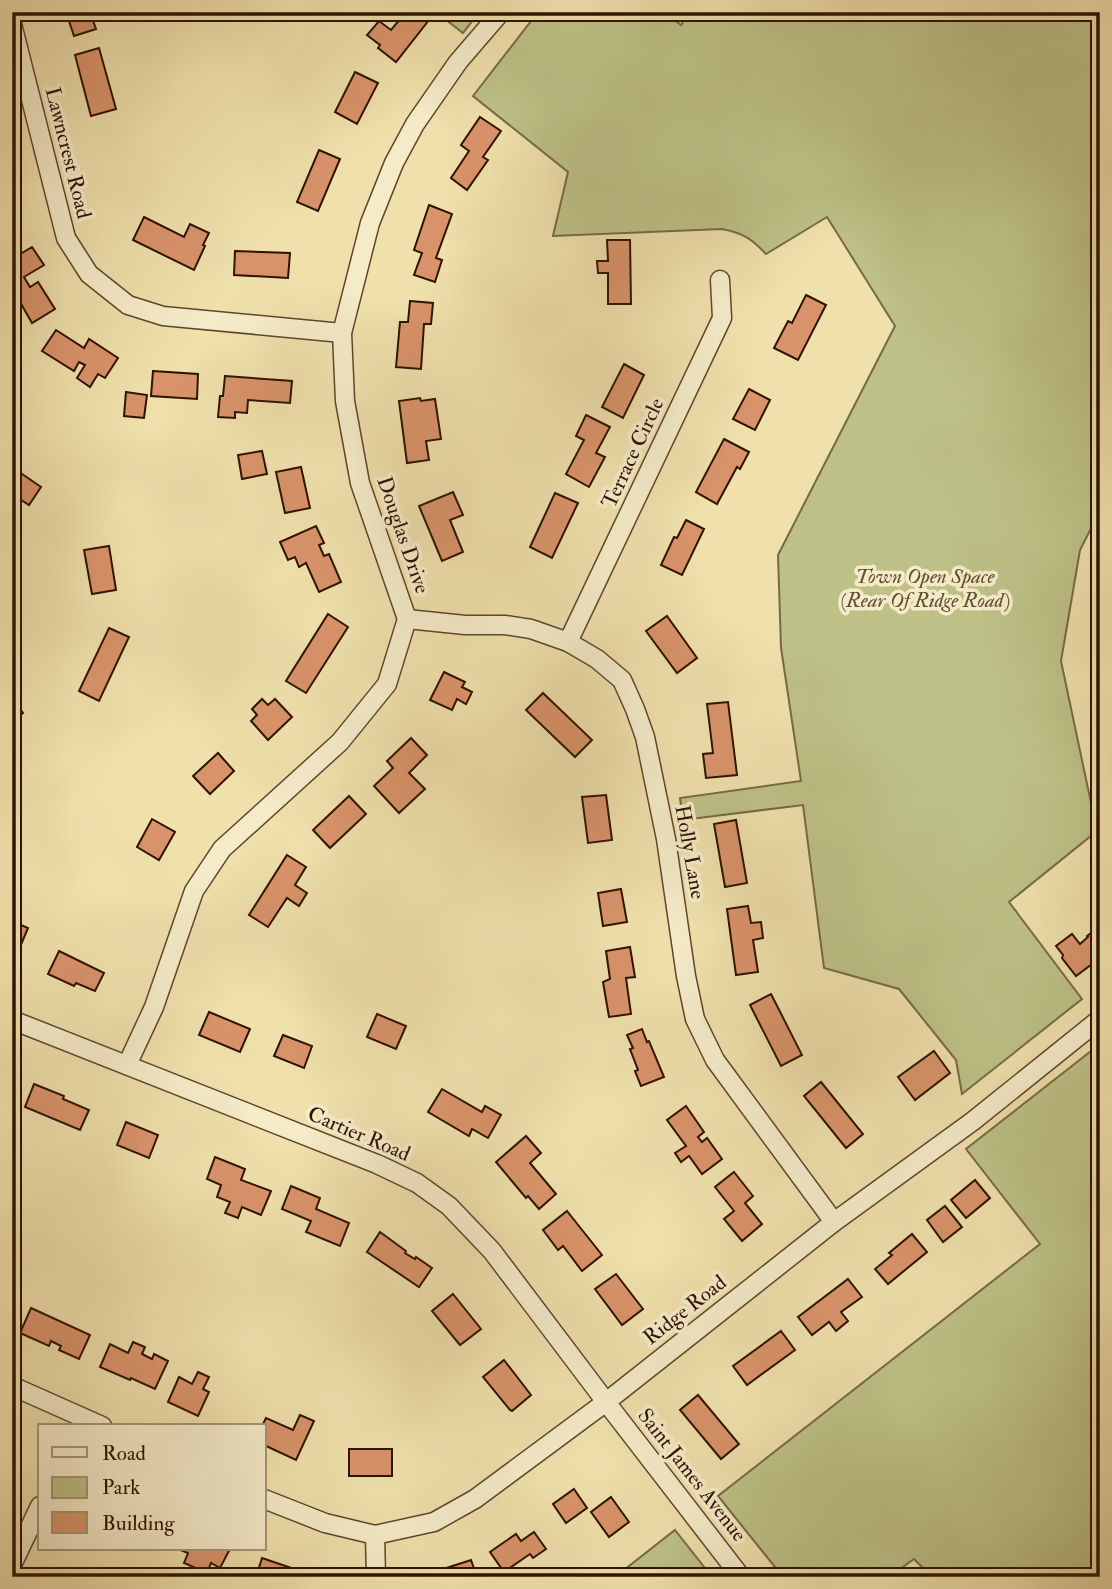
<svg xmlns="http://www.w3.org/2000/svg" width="1112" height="1589" viewBox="0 0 1112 1589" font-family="'IM FELL Double Pica',serif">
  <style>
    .green { fill: #bdc187; stroke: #766a44; stroke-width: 2 }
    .building { fill: #d9936a; stroke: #2e1201; stroke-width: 2 }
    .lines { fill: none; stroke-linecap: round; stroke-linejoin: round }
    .minor-casing { stroke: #5e462c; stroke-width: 21 }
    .minor { stroke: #f5ebc9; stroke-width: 18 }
    .labels { text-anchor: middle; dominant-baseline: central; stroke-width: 7; stroke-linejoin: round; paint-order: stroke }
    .street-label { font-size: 21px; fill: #2e1201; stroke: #f5ebc9 }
    .park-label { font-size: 21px; font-style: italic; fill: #604f30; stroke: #f5ebc9 }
  </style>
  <rect width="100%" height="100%" fill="#efe0ac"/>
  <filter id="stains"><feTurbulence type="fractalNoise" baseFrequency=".00286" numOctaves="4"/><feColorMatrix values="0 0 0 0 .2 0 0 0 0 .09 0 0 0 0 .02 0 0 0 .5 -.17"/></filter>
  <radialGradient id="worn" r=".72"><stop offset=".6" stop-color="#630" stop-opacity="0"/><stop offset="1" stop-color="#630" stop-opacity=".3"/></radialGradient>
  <g class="green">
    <polygon points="436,12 479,12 463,33"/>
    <path d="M 538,12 L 664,12 L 681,25 L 690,12 L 1100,12 L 1100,511 L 1080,550 L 1061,661 L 1097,831 L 1009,902 L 1082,999 L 962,1094 L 956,1060 L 899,989 L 824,968 L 803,805 L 683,820 L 680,798 L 801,781 L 781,648 L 778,555 L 895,326 L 827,217 L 766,254 C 752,239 743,233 722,229 L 553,236 L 568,172 L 473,96 Z"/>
    <polygon points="1100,1044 1100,1577 932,1577 914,1559 889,1577 783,1577 718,1496 1040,1244 966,1149"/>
    <polygon points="675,1530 712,1577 615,1577"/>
  </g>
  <g class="building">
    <polygon points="66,12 90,12 96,29 74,36"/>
    <polygon points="396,12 419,12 429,20 396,62 378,48 380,45 367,35 379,21 391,30 402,17"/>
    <polygon points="99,48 116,109 91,116 75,55"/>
    <polygon points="355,72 378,83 357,124 335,112"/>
    <polygon points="480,117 501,131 483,157 488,160 467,190 451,178 469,151 461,145"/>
    <polygon points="319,150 340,159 318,211 297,202"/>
    <polygon points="429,205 452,214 436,258 442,260 435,282 414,275 422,253 414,250"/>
    <polygon points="12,213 19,238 12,240"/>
    <polygon points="144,217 184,237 190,224 209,233 203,245 205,246 194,270 133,240"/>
    <polygon points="607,240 630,240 631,304 608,304 608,273 598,273 597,261 608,261"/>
    <polygon points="32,247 44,265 24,277 30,287 38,282 55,309 32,323 16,295 21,292 15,284 12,285 12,259"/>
    <polygon points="235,251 290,253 288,278 234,275"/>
    <polygon points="806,295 826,305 798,360 774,348 788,321 792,323"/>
    <polygon points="410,301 433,303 431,324 424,324 421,369 396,367 400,322 408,322"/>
    <polygon points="56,330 84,348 89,339 118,358 105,378 98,374 90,387 77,378 85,365 79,362 74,371 42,351"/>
    <polygon points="624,364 644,375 623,418 602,407"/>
    <polygon points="153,371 198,374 197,399 151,396"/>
    <polygon points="225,376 292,381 290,403 248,400 247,413 235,412 235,418 218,417 220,396 223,396"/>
    <polygon points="749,389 770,400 755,430 733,419"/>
    <polygon points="126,392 147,395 144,418 124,416"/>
    <polygon points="420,398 421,401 435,399 441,439 426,441 429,460 407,463 399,401"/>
    <polygon points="586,415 610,427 596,453 605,457 589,487 566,474 584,440 576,436"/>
    <polygon points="724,439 749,452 740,469 737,467 717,504 696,492"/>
    <polygon points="262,451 267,474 242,479 238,455"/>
    <polygon points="12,467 41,487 29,505 12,494"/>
    <polygon points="301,467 310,508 285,513 276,472"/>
    <polygon points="453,492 463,515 450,520 463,552 442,561 419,506"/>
    <polygon points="555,493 578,503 552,558 530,547"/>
    <polygon points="686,520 704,529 682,575 661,565 674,537 677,538"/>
    <polygon points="316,526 324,543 319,545 324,556 329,554 341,582 319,592 306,563 299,567 295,557 288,560 280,542"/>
    <polygon points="109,546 116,590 92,594 84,550"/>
    <polygon points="328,614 348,627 306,693 286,681"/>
    <polygon points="667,616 697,658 677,673 646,631"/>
    <polygon points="109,628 129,637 99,701 79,691"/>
    <polygon points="444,672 465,682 462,687 472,692 466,704 457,699 452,710 430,700"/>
    <polygon points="543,693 592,740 575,757 526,710"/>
    <polygon points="262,699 268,705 275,699 292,717 268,740 251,721 257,715 252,709"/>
    <polygon points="12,700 23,713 12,723"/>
    <polygon points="728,702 737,775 706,778 703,754 713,753 707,704"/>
    <polygon points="411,738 427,755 409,773 425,789 399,813 374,786 393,768 387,761"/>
    <polygon points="218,753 234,771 210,794 193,776"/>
    <polygon points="606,795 612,840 588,843 582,797"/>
    <polygon points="349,796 366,814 330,848 313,830"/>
    <polygon points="152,819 175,832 159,860 137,847"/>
    <polygon points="736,820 747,883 725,887 714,824"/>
    <polygon points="287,855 306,867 295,885 307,893 299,906 287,898 268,927 249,915"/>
    <polygon points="621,889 627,922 603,926 598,893"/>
    <polygon points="748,906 751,923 761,922 763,938 753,940 758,972 736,975 727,909"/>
    <polygon points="12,921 28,928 15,959 12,958"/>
    <polygon points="1100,926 1100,946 1097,949 1100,952 1100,958 1076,976 1062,958 1063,955 1056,946 1072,934 1080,944 1088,937 1087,936"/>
    <polygon points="630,947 635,977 626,978 631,1014 609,1017 603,982 610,979 606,951"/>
    <polygon points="59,951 104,973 95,991 76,983 74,986 48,974"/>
    <polygon points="771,994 802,1055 781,1066 750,1005"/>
    <polygon points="209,1012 250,1029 240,1052 199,1035"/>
    <polygon points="377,1014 406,1026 396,1049 367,1037"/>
    <polygon points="642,1029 647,1042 649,1041 664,1077 641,1086 635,1071 638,1070 630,1049 633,1048 627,1035"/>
    <polygon points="283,1035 312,1046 304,1068 274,1056"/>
    <polygon points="934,1051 950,1073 915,1100 898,1077"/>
    <polygon points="821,1082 863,1134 846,1148 804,1096"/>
    <polygon points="34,1084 64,1096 63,1099 89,1110 80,1130 25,1107"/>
    <polygon points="442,1089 482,1112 485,1106 501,1115 488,1138 472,1129 469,1136 428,1112"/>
    <polygon points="686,1106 704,1132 698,1137 702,1142 707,1138 722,1159 702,1174 689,1156 681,1162 675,1153 686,1146 667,1120"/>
    <polygon points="126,1122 158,1135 149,1158 117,1145"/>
    <polygon points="526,1136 541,1153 530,1163 556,1194 539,1209 528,1196 526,1198 496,1162"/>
    <polygon points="215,1157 245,1169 241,1180 271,1191 261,1215 242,1207 238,1218 225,1213 230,1202 217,1197 221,1185 207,1179"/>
    <polygon points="734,1172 753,1196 745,1203 762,1224 742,1241 724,1219 734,1211 715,1187"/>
    <polygon points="975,1180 990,1198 966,1218 951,1200"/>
    <polygon points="291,1186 320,1198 316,1209 349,1223 340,1246 306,1232 311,1221 282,1209"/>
    <polygon points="945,1206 962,1227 943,1242 927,1220"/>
    <polygon points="567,1211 602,1255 582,1271 563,1246 558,1250 543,1230"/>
    <polygon points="380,1232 406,1251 405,1253 415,1259 416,1257 432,1268 419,1287 367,1252"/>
    <polygon points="912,1234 927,1252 888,1284 875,1269 892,1255 889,1253"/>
    <polygon points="616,1274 643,1309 622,1325 595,1289"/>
    <polygon points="848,1279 862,1297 841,1312 848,1321 836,1331 829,1322 812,1335 798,1317"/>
    <polygon points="453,1294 481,1329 460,1345 432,1311"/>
    <polygon points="31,1308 90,1335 79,1359 59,1350 61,1346 51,1341 49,1346 20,1333"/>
    <polygon points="781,1331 795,1350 747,1385 733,1366"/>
    <polygon points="133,1342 145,1347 142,1354 152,1359 154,1354 168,1361 155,1389 131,1378 130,1380 100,1367 110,1344 128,1353"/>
    <polygon points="504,1360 531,1395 512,1411 510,1410 483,1377"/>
    <polygon points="198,1372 209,1377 203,1389 209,1392 198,1416 168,1402 179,1377 192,1384"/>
    <polygon points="698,1395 739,1444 721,1459 680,1410"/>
    <polygon points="300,1415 314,1421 296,1460 264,1445 264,1426 262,1426 266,1418 293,1430"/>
    <rect x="349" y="1449" width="43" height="27"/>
    <polygon points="574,1489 587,1508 566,1523 553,1504"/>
    <polygon points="611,1497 629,1522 609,1537 591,1512"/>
    <polygon points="534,1532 546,1549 533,1558 530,1554 504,1572 490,1552 516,1534 521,1541"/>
    <polygon points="178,1549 230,1549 220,1568 211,1563 207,1573 184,1563 188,1553"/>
    <polygon points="262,1558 303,1572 302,1577 256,1577"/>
    <polygon points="471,1560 477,1577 432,1577 431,1573"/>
  </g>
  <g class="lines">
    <defs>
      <g id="minor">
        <polyline points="12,24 66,238 89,274 128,305 163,316 342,333"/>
        <polyline points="407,619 465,625 505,625 531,629 568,642 597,659 622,680 635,709 645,737 666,839 686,976 695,1019 715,1060 834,1222"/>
        <polyline points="568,642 722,318 720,280"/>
        <polyline points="12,1020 377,1164 417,1183 449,1206 492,1251 606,1402 741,1577"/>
        <polyline points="127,1065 154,1007 194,891 222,849 340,742 387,684 407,619 360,483 345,401 342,333 370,223 394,163 415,124 458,62 501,12"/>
        <polyline points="12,1386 102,1426"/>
        <polyline points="264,1499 325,1523 375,1535 434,1522 475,1499 606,1402 834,1222 973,1121 1100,1019"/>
        <polyline points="375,1535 376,1577"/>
        <polyline points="12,1565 40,1506"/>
      </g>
    </defs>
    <use href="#minor" class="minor-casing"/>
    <use href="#minor" class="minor"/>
  </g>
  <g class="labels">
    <g class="street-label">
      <text transform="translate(68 153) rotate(76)">Lawncrest Road</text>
      <text transform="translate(633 453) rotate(-65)">Terrace Circle</text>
      <text transform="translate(403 535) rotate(71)">Douglas Drive</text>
      <text transform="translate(690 852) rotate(80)">Holly Lane</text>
      <text transform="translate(359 1134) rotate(23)">Cartier Road</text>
      <text transform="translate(685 1310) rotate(-38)">Ridge Road</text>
      <text transform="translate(692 1475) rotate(52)">Saint James Avenue</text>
    </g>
    <g class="park-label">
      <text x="925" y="576">Town Open Space<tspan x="925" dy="24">(Rear Of Ridge Road)</tspan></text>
    </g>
  </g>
  <rect width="1112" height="1589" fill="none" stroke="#efe0ac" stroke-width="42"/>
  <rect x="14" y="14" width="1084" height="1561" fill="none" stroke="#2e1201" stroke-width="3.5"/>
  <rect x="21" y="21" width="1070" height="1547" fill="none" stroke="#2e1201" stroke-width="2"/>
  <rect x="38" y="1424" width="228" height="126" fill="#f5ebc9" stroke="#a59479" stroke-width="2"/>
  <rect x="52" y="1447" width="35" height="10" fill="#f5ebc9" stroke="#a59479" stroke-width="2"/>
  <text x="102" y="1460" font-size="21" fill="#2e1201">Road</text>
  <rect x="52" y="1477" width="35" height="21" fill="#bdc187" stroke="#a59479" stroke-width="2"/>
  <text x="102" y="1494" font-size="21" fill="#2e1201">Park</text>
  <rect x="52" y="1512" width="35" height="21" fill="#d9936a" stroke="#a59479" stroke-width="2"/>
  <text x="102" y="1530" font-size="21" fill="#2e1201">Building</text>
  <rect width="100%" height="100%" filter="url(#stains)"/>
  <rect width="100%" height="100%" fill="url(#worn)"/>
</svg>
